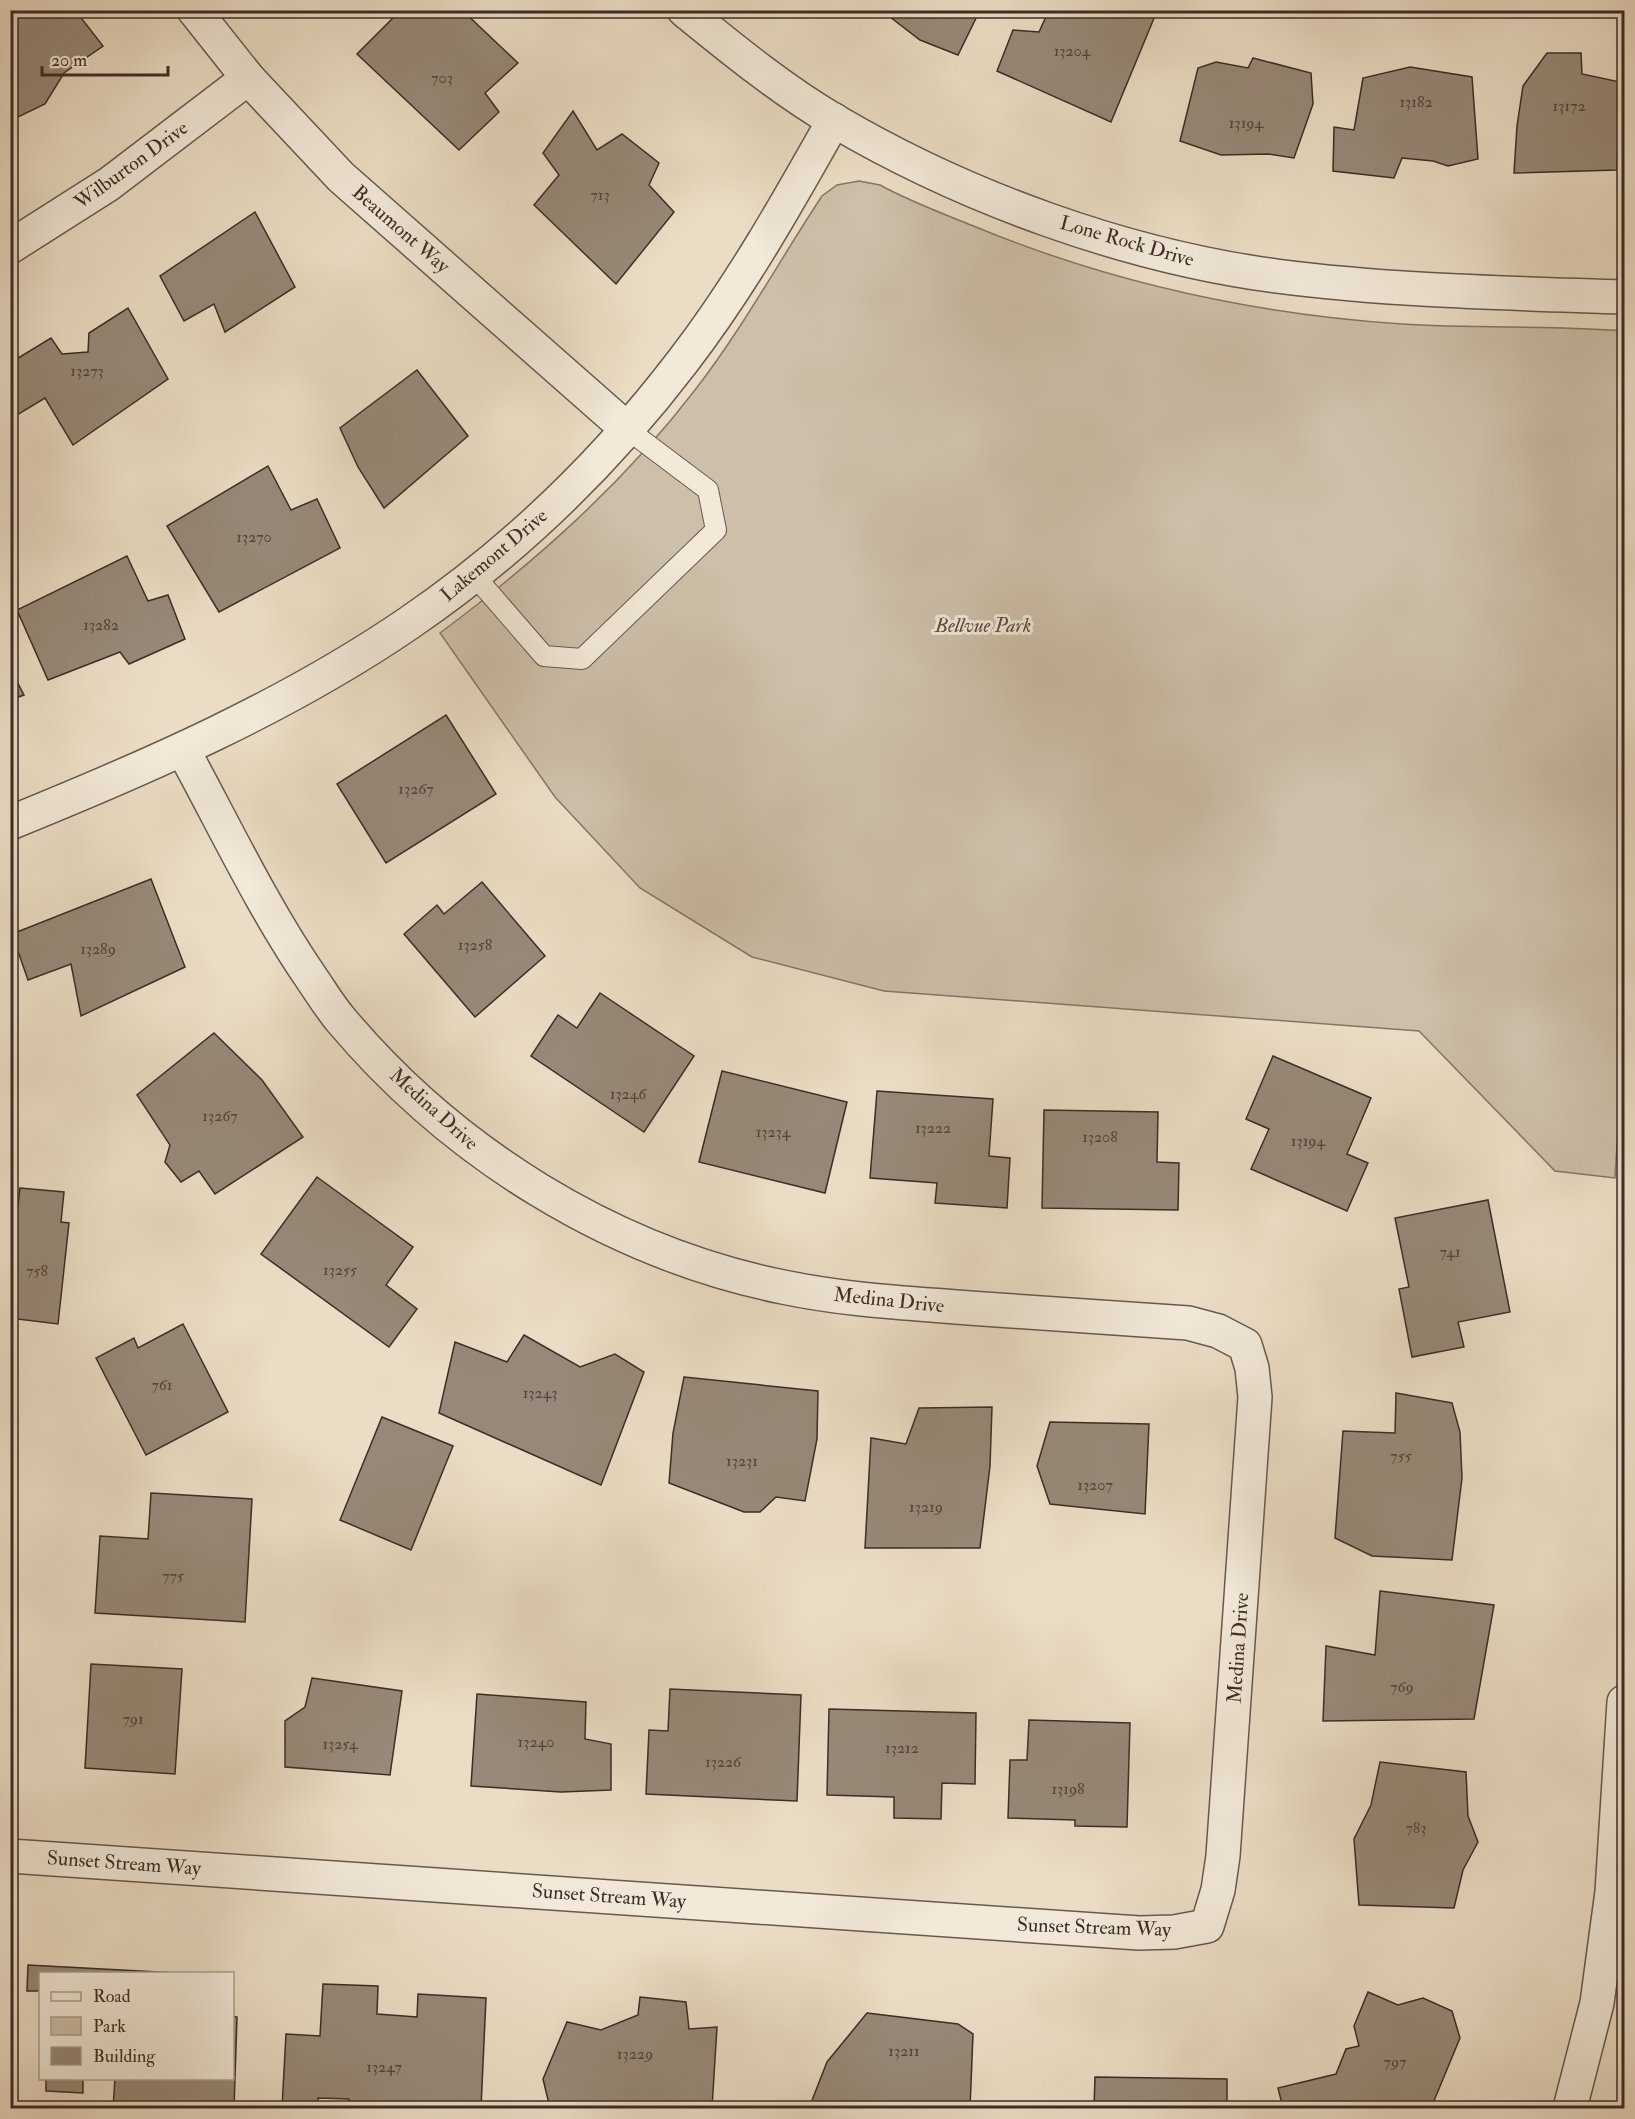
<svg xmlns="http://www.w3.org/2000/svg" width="1635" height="2119" viewBox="0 0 1635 2119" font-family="'IM FELL Double Pica',serif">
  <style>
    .green { fill: #cdbfaa; stroke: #847668; stroke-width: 1.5 }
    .building { fill: #978979; stroke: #3b2d27; stroke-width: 1.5 }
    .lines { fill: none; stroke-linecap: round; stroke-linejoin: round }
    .service-casing { stroke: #67594e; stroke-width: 22 }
    .minor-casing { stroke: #67594e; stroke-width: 36 }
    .tertiary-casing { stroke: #67594e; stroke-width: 36 }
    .service { stroke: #f2e9d9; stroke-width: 20 }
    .minor { stroke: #f2e9d9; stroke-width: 33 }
    .tertiary { stroke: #f2e9d9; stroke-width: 33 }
    .labels { text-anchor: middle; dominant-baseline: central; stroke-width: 6; stroke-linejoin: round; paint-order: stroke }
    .number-label { font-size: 16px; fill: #52443c }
    .street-label { font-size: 20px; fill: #3b2d27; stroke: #f2e9d9 }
    .park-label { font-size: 20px; font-style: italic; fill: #584a41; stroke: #f2e9d9 }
  </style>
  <rect width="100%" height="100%" fill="#ebddc5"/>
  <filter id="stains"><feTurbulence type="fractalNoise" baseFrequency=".00333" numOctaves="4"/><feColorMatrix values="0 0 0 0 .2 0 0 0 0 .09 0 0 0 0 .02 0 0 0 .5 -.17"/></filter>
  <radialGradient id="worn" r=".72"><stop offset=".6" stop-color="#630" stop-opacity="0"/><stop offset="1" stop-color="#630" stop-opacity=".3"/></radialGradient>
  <path class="green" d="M 859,181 L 880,185 C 909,201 941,213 971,225 C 1110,283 1253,314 1402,324 C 1476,329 1551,325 1624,331 L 1624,1028 L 1615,1178 L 1555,1171 L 1419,1031 L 884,991 L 752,957 L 640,888 L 555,797 L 440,633 C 535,562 623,484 695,390 C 743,328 779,261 822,196 L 837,185 Z"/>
  <g class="building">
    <polygon points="10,10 75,10 103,46 64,73 45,104 16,118 10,114"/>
    <polygon points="401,10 462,10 518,63 485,93 499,112 459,150 357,54"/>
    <polygon points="881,10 980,10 958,55 920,40"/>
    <polygon points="1049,10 1157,11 1111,122 997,71 1013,30 1039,32"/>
    <polygon points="1547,53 1581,53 1582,74 1620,82 1617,170 1514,173 1517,126 1523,86"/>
    <polygon points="1253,58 1311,73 1313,104 1294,158 1268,154 1221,155 1180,141 1198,68 1216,62 1248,68"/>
    <polygon points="1410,67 1472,77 1478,159 1448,166 1433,161 1402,158 1394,178 1333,171 1334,127 1354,130 1363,78"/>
    <polygon points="573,111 597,150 622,134 659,163 649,185 674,212 616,284 534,205 559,175 543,153"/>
    <polygon points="255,212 295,287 225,332 214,304 184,321 160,276"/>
    <polygon points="128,308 168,379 73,445 45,398 17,415 10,402 10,363 51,338 62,354 88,352 89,333"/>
    <polygon points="417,370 468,436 384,508 358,467 340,428"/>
    <polygon points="268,466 291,510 317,499 340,548 219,612 167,526"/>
    <polygon points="127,556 148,601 168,595 185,639 129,664 120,652 48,680 17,610"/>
    <polygon points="10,668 24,695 10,700"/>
    <polygon points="446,715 496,794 386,863 337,784"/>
    <polygon points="151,879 185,967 81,1016 71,964 28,980 12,934"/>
    <polygon points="482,882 545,956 475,1017 404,934 437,905 444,914"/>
    <polygon points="600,993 694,1056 644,1132 531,1056 558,1015 577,1028"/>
    <polygon points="214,1033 262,1080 303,1137 215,1194 199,1171 181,1182 165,1162 170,1145 137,1095"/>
    <polygon points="1273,1056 1371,1098 1347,1154 1368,1163 1347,1211 1251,1169 1269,1129 1246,1119"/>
    <polygon points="722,1071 847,1102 825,1193 699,1162"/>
    <polygon points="877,1091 993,1099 989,1156 1010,1158 1007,1208 935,1203 937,1183 870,1178"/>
    <polygon points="1044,1110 1158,1112 1157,1162 1179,1163 1178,1210 1042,1208"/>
    <polygon points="317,1177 413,1247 386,1285 417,1309 389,1347 261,1254"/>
    <polygon points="20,1188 64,1192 61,1222 69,1223 58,1324 10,1318 10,1214 17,1214"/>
    <polygon points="1488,1200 1510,1312 1458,1322 1464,1347 1412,1357 1399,1289 1409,1287 1395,1218"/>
    <polygon points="183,1324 228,1412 146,1455 96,1358 134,1338 138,1348"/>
    <polygon points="524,1335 580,1367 615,1354 644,1372 601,1485 439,1413 455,1342 507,1362"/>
    <polygon points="684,1377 818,1391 817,1439 805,1501 776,1497 760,1512 744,1512 669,1483 673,1433"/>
    <polygon points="1396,1393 1452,1403 1460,1432 1462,1478 1452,1560 1372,1556 1335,1538 1343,1431 1395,1433"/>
    <polygon points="992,1407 990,1466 980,1548 865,1548 871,1438 906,1444 919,1408"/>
    <polygon points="382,1417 453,1446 411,1550 340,1520"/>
    <polygon points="1050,1422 1149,1424 1145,1514 1050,1504 1037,1466"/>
    <polygon points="151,1493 252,1499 245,1622 95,1613 100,1536 148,1539"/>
    <polygon points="1380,1591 1494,1605 1474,1719 1323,1721 1326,1646 1375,1655"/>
    <polygon points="91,1664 182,1669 175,1774 85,1768"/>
    <polygon points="312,1678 402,1691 390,1775 285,1767 285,1721 305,1707"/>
    <polygon points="670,1689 801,1695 797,1801 646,1794 649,1730 668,1731"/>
    <polygon points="477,1694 586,1702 585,1739 611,1744 611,1790 561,1792 471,1786"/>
    <polygon points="829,1709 976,1713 975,1784 942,1783 941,1819 894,1818 894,1797 827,1795"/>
    <polygon points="1029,1720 1130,1723 1127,1827 1075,1826 1075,1820 1008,1818 1010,1760 1027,1760"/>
    <polygon points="1380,1762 1466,1772 1468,1816 1478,1842 1463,1870 1454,1908 1359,1905 1354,1839 1371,1805"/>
    <polygon points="28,1965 177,1973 177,1974 40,1974 40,1991 27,1991"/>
    <polygon points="323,1984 378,1986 377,2014 417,2017 418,1994 486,1998 481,2108 349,2108 349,2099 318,2098 318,2108 282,2108 286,2034 320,2036"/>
    <polygon points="1368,1992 1398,2005 1423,1998 1452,2011 1460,2038 1431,2108 1283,2108 1278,2088 1336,2074 1346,2049 1359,2046 1354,2026"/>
    <polygon points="640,1997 686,2002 689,2029 717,2027 712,2108 550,2108 543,2079 567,2022 601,2030 638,2015"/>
    <polygon points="867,2013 958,2024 973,2034 970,2108 809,2108 827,2062"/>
    <polygon points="232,2016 237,2017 234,2108 113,2108 115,2078 232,2078"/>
    <polygon points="1095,2077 1227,2079 1227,2108 1094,2108"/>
    <polygon points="46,2078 83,2078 83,2093 46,2091"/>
  </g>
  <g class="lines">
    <defs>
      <polyline id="service" points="473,574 544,656 582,659 716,530 708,490 627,429"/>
      <g id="minor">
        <polyline points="194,10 248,78 341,177 627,429"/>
        <path d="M 684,10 C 732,49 782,90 835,121 C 966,198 1126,256 1276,276 C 1392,291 1508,293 1624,297"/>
        <polyline points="10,247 109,184 248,78"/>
        <path d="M 10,823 C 148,767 286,707 409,623 C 513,552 606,462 683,361 C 740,287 788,202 834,120"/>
        <path d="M 10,1856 L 1139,1933 L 1174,1932 L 1207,1926 L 1218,1890 L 1223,1856 L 1255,1397 L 1252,1368 L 1245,1345 L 1218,1331 L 1188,1323 C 1115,1318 1042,1313 969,1308 C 907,1303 844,1300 783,1287 C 611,1252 453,1153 341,1020 C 330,1007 321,992 312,979 C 262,906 225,827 183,750"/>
      </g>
      <polyline id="tertiary" points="1570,2108 1597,2003 1612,1892 1624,1702"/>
    </defs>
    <use href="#service" class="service-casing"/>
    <use href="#minor" class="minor-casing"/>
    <use href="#tertiary" class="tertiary-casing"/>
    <use href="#service" class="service"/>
    <use href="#minor" class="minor"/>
    <use href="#tertiary" class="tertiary"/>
  </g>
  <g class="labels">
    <g class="number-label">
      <text x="1072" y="51">13204</text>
      <text x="442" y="78">703</text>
      <text x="1416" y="102">13182</text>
      <text x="1569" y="106">13172</text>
      <text x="1246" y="123">13194</text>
      <text x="600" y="195">713</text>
      <text x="87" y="371">13273</text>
      <text x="254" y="537">13270</text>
      <text x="101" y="625">13282</text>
      <text x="416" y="789">13267</text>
      <text x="475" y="945">13258</text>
      <text x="98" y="949">13289</text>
      <text x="628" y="1094">13246</text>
      <text x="220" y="1116">13267</text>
      <text x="933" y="1128">13222</text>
      <text x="773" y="1132">13234</text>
      <text x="1100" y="1137">13208</text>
      <text x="1308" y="1141">13194</text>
      <text x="1450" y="1252">741</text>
      <text x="340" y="1270">13255</text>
      <text x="37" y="1271">758</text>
      <text x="162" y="1385">761</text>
      <text x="540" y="1393">13243</text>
      <text x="1401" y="1456">755</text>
      <text x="742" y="1461">13231</text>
      <text x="1095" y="1485">13207</text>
      <text x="926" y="1507">13219</text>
      <text x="173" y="1576">775</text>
      <text x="1402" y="1687">769</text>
      <text x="133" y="1719">791</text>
      <text x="536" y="1742">13240</text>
      <text x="340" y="1744">13254</text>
      <text x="902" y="1748">13212</text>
      <text x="723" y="1762">13226</text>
      <text x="1068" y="1789">13198</text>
      <text x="1416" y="1828">783</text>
      <text x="904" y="2051">13211</text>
      <text x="635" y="2054">13229</text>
      <text x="1395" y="2062">797</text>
      <text x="384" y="2067">13247</text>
    </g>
    <g class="street-label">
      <text transform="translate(131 165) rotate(-36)">Wilburton Drive</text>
      <text transform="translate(401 229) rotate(41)">Beaumont Way</text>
      <text transform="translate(1127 241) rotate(16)">Lone Rock Drive</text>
      <text transform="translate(494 555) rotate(-40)">Lakemont Drive</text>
      <text transform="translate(434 1109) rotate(42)">Medina Drive</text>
      <text transform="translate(889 1300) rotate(6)">Medina Drive</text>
      <text transform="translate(1238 1648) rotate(-86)">Medina Drive</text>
      <text transform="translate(124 1863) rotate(4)">Sunset Stream Way</text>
      <text transform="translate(609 1896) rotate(4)">Sunset Stream Way</text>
      <text transform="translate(1094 1927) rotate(2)">Sunset Stream Way</text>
    </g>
    <g class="park-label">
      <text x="983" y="625">Bellvue Park</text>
    </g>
  </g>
  <rect width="1635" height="2119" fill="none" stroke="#ebddc5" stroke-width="36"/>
  <rect x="12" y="12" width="1611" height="2095" fill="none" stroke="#3b2d27" stroke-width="3"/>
  <rect x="18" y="18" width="1599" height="2083" fill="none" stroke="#3b2d27" stroke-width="1.5"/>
  <rect x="39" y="1972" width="195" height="108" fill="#f2e9d9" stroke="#a99e92" stroke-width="1.5"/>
  <rect x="51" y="1992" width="30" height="9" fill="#f2e9d9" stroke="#a99e92" stroke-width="1.5"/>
  <text x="93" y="2002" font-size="18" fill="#3b2d27">Road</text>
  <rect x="51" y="2017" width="30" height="18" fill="#cdbfaa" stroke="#a99e92" stroke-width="1.5"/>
  <text x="93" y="2032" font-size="18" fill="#3b2d27">Park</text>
  <rect x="51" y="2047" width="30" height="18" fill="#978979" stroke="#a99e92" stroke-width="1.5"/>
  <text x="93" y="2062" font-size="18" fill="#3b2d27">Building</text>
  <path d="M42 66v9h126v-9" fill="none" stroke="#3b2d27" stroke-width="3"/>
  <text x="51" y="66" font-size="18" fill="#3b2d27" stroke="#f2e9d9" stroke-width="4.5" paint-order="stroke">20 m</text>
  <rect width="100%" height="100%" filter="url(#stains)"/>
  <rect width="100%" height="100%" fill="url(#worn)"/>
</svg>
